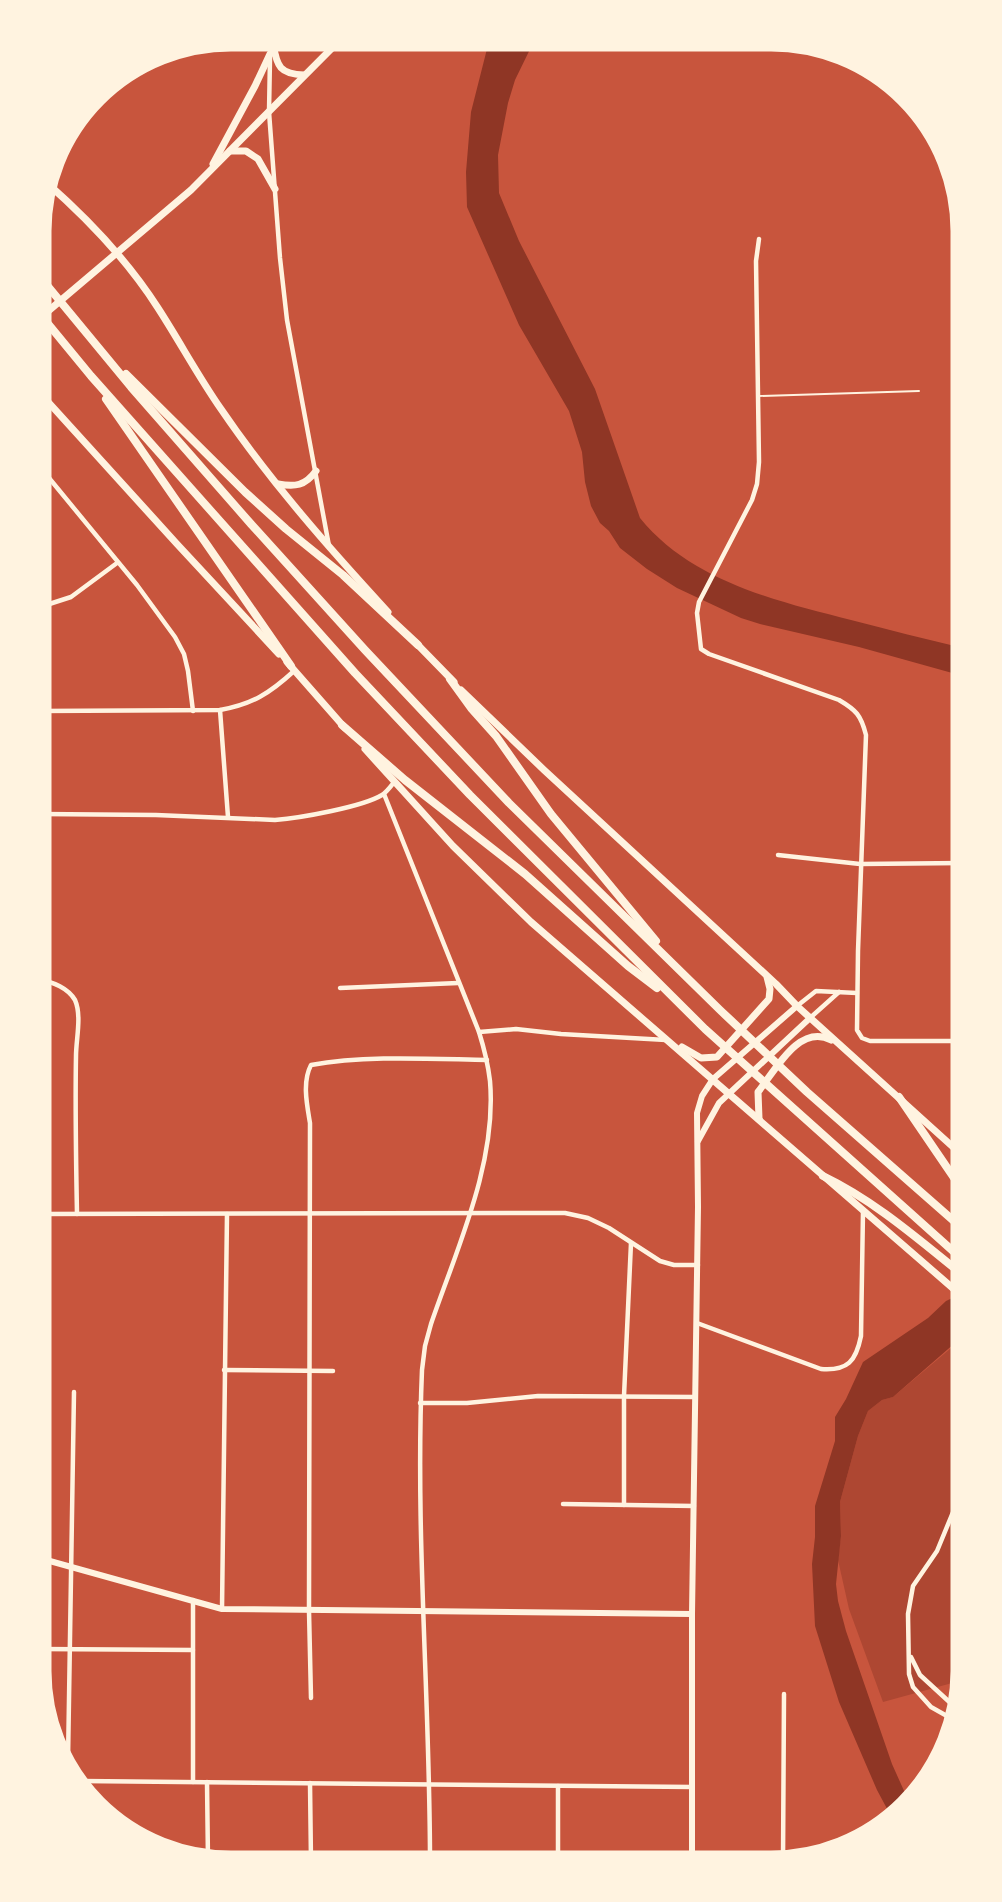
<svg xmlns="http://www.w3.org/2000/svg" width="1002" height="1902" viewBox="0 0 1002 1902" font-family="'Titillium Web',sans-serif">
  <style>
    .green { fill: #ae4732 }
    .water { fill: #8f3625 }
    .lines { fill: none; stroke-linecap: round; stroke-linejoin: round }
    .service { stroke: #fff3e0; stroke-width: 2 }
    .minor { stroke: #fff3e0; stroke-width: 4.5 }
    .tertiary { stroke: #fff3e0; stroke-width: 6 }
    .secondary { stroke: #fff3e0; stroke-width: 7 }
    .motorway { stroke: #fff3e0; stroke-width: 8 }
    .rail { stroke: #e9b49f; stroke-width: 2 }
    .rim { fill: none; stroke: #fff3e0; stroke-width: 3 }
  </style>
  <rect width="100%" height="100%" fill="#c8553d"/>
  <polygon class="green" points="963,1338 963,1680 883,1702 849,1609 838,1560 841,1536 840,1502 858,1436 868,1411 882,1400 893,1397"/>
  <g class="water">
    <path d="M 489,41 L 534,41 L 515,80 L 508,103 L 498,155 L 499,193 L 519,241 L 595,389 L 640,518 C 691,581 776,601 851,620 C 889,630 926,639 963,648 L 963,676 L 859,647 L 760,624 L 741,618 L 677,588 L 647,569 L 620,548 L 609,531 L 600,523 L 591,506 L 585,482 L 582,452 L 569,411 L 519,325 L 467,207 L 466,172 L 471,112 Z"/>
    <polygon points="963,1293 963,1336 893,1397 882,1400 868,1411 858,1436 840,1502 841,1536 836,1584 838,1601 846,1631 892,1764 909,1802 892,1818 877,1790 839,1702 815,1626 812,1564 815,1537 815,1506 835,1441 835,1417 846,1399 863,1362 928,1318 946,1301"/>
  </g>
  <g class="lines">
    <polyline class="service" points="758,396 919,391"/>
    <g class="minor">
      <polyline points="270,58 269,112 280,258 287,320 329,546"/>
      <path d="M 759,239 L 756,261 L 759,462 L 757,484 L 752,500 L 699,602 L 697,613 L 701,649 L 709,654 L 839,700 C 856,710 861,715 866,735 L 858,951 L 857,1030 L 862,1038 L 870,1041 L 963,1041"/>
      <polyline points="40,467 137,585 175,637 184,654 188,671 193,711"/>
      <polyline points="40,607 71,597 117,563"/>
      <polyline points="220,710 228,817"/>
      <path d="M 40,711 L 220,710 C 253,704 270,693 294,671"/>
      <path d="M 384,794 L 479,1032 C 484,1048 488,1064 490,1081 C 497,1163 457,1248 431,1324 L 425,1346 L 422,1370 C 415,1534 430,1698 430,1862"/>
      <path d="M 40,814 L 156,815 L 275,820 C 300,818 362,807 382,795 C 387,792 391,786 395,781"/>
      <polyline points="778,855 860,864 963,863"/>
      <path d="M 40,980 C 53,982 68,988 75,1000 C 82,1016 76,1039 76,1056 C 75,1109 76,1162 77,1214"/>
      <polyline points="340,988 458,983"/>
      <polyline points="797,1006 816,991 857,993"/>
      <polyline points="810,1018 839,992"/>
      <polyline points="479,1032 516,1029 561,1034 666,1040"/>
      <polyline points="39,1214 565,1213 588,1218 609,1228 660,1261 674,1265 698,1265"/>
      <path d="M 697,1323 L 821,1369 C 848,1371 856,1361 861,1336 L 863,1211"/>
      <polyline points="224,1370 333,1371"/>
      <polyline points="420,1403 467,1403 538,1396 695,1397"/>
      <polyline points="563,1504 694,1506"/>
      <polyline points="624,1505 624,1396 631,1243"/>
      <polyline points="193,1600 193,1782"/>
      <polyline points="222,1609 227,1214"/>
      <polyline points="39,1649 193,1650"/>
      <polyline points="911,1657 920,1675 957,1709"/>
      <path d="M 311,1698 L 309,1611 L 310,1123 C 307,1105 302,1082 311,1065 C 366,1055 431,1059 487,1060"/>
      <polyline points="954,1720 931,1707 913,1687 909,1674 908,1614 913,1586 937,1551 963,1488"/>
      <polyline points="68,1761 74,1392"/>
      <polyline points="81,1781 692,1787"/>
      <polyline points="207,1782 208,1861"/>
      <polyline points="310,1783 311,1862"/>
      <polyline points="558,1786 558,1862"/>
      <polyline points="783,1861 784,1694"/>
    </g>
    <g class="tertiary">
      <polyline points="698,1141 719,1103 810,1018"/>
      <polyline points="39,1558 222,1609 692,1614"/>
      <polyline points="692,1863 692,1614 698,1207 697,1113 702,1096 713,1079 797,1006"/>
    </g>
    <g class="secondary">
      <path d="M 273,44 C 277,67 280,74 304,75"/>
      <polyline points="230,151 246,151 258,159 275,189"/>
      <polyline points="213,164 255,86 270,54"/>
      <path d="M 47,183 C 89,220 128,261 158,308 C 180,342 198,376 221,409 C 270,481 329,548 388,612"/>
      <polyline points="40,318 191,190 340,40"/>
      <polyline points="40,393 177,544 279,654"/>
      <path d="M 278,484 C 295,487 305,486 316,471"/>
      <polyline points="416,643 454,682"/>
      <polyline points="287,662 345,728"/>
      <polyline points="461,690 544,770 776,984 797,1006 963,1156"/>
      <polyline points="365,749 453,846 531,922 963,1297"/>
      <polyline points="682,1047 701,1058 717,1057 769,999 770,989 767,977"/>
      <path d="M 759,1119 L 758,1092 C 775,1071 799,1023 831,1040"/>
    </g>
    <g class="motorway">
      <polyline points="41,278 131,387 251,524 365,650 509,803 720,1010 807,1092 963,1229"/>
      <polyline points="40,314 91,376 355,673 470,795 705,1029 963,1260"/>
      <polyline points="126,374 245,492 286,529 343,575 418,645"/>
      <polyline points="106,399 291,666"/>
      <polyline points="450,679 471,708 496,736 551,814 656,941"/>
      <polyline points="342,725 405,780 525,874 628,966 657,988"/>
      <polyline points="899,1097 963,1191"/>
      <path d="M 823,1176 C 875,1201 918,1239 963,1275"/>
    </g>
    <polyline class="rail" points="313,45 313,40"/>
  </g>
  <path d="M0 0H1002V1902H0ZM231 50H771A181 181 0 0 1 952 231V1671A181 181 0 0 1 771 1852H231A181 181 0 0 1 50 1671V231A181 181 0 0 1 231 50Z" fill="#fff3e0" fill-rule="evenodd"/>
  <path class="rim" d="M231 50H771A181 181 0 0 1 952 231V1671A181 181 0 0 1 771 1852H231A181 181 0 0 1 50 1671V231A181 181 0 0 1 231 50Z"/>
</svg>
